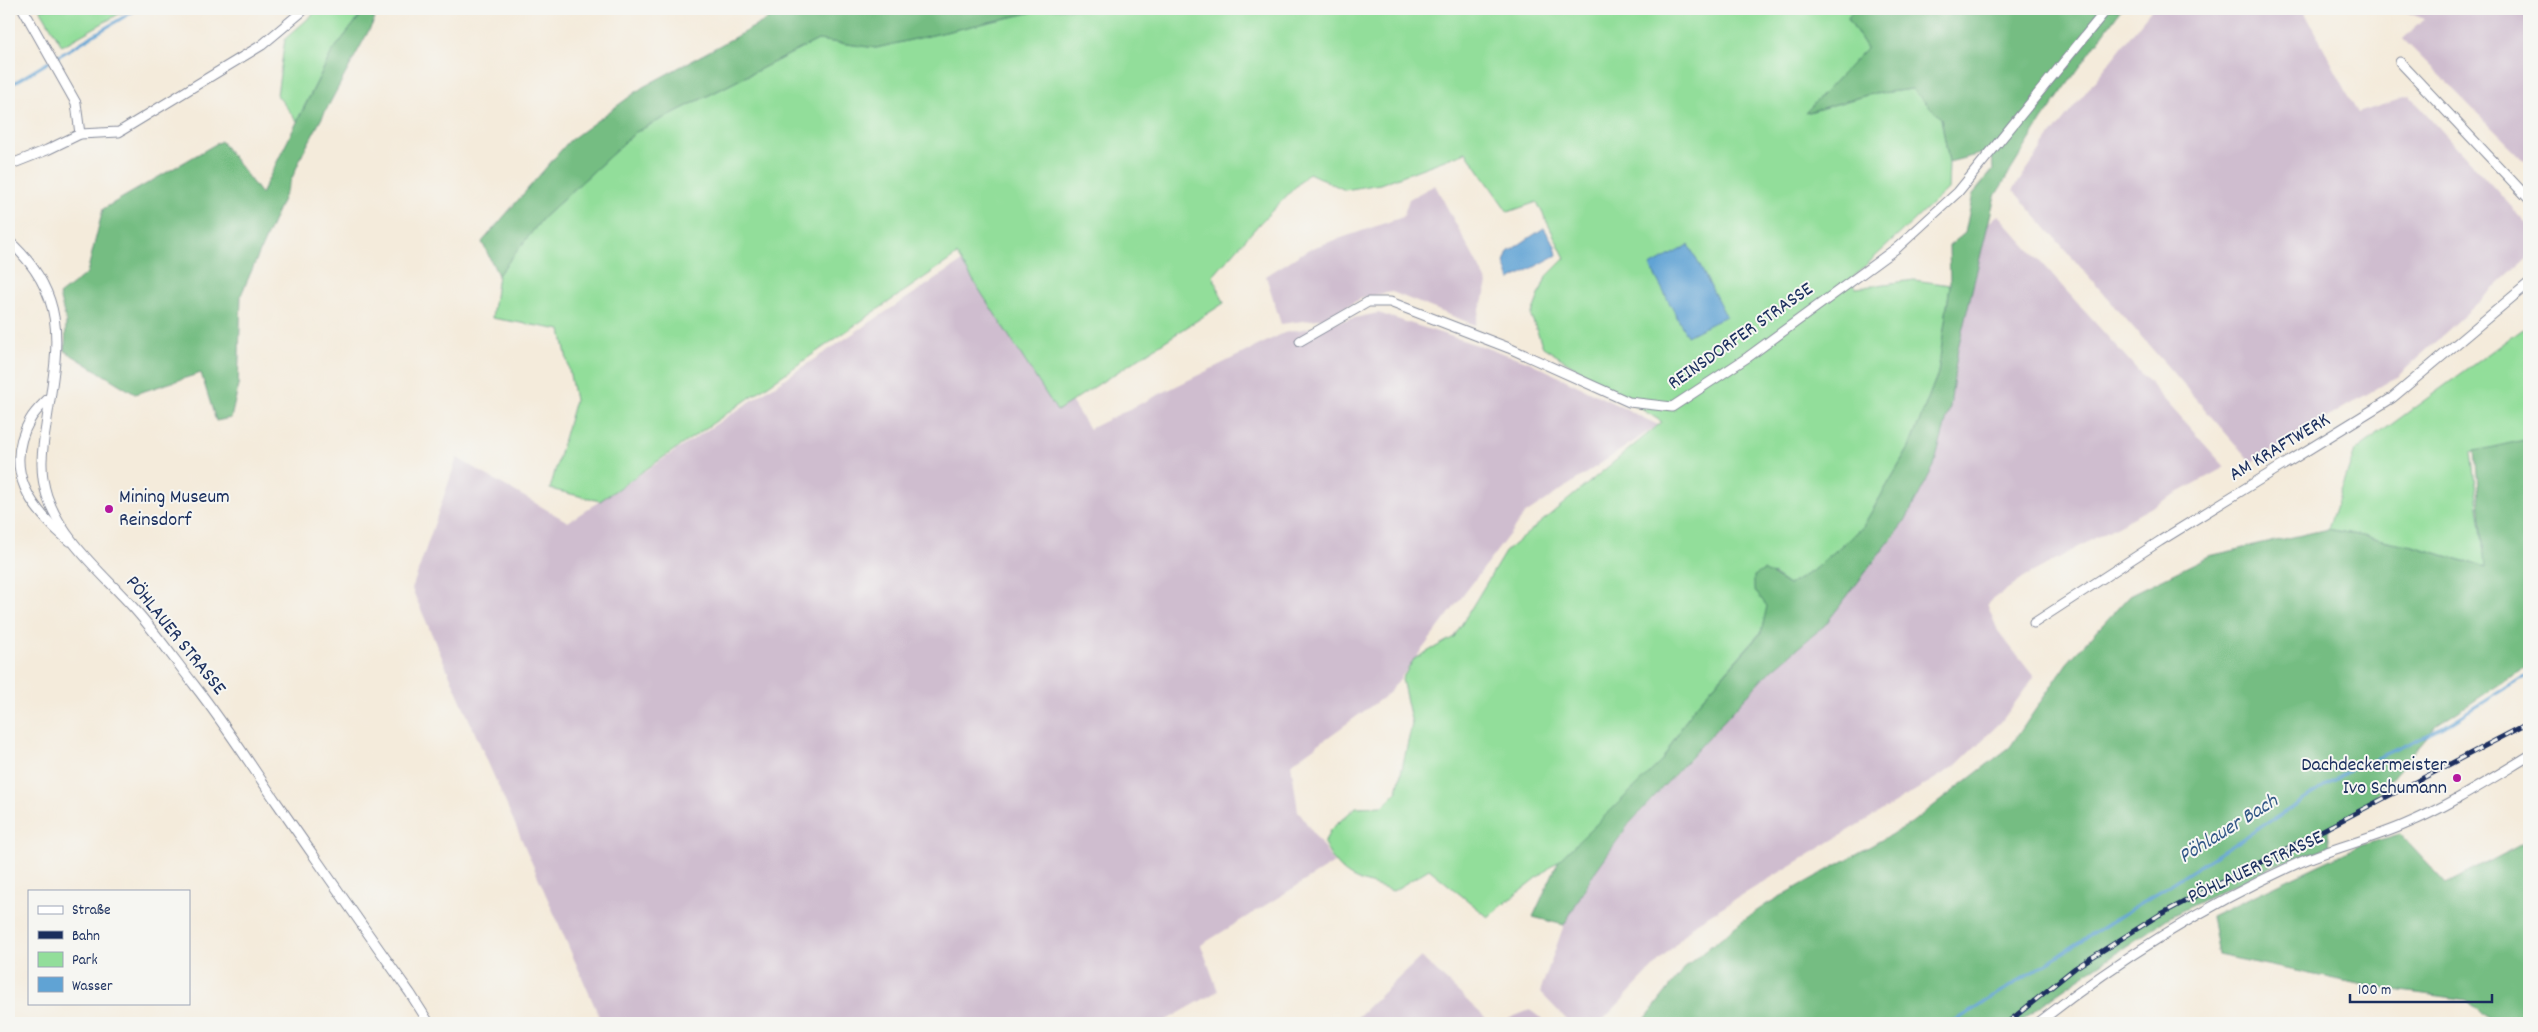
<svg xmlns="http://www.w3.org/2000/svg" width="2538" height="1032" viewBox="0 0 2538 1032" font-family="Dekko,sans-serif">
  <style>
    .industrial { fill: #cfbdcf }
    .green { fill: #92de9a; stroke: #56867c }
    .forest { fill: #75bd82; stroke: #487670 }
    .water { fill: #60a3d4; stroke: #3e6999 }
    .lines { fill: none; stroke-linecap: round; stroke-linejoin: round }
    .stream { stroke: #60a3d4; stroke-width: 3 }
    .minor-casing { stroke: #888d9c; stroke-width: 11 }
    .minor { stroke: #fff; stroke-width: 9 }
    .rail-casing { stroke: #1b2f5e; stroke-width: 5 }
    .rail { stroke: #f6f6f2; stroke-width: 3; stroke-dasharray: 9; stroke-linecap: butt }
    .poi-dot { fill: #b5179e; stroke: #f6f6f2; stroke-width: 2 }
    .labels { text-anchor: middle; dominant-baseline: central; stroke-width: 4; stroke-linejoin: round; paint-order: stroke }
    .street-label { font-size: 20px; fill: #1b2f5e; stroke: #f6f6f2 }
    .poi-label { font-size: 20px; fill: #1b2f5e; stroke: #f6f6f2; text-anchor: start }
    .water-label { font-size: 21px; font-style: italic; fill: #335887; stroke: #f6f6f2 }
  </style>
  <rect width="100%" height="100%" fill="#f6f6f2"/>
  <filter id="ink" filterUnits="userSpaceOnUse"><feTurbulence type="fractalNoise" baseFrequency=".02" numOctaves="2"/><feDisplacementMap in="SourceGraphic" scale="10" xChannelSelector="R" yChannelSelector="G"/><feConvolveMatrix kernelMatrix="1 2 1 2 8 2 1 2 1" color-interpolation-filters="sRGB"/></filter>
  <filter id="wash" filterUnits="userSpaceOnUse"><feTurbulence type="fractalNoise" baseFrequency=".0096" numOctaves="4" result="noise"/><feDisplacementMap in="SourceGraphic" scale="20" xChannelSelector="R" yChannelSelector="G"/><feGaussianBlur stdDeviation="1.12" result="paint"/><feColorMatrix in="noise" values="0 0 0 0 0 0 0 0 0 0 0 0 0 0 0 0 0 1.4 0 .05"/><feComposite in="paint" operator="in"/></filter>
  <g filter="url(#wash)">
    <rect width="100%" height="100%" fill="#f4ebdb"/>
    <g class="industrial">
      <polygon points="2152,9 2303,9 2358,113 2410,96 2529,226 2529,256 2398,376 2251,462 2013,190 2046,142"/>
      <polygon points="2398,9 2529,9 2529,165 2403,39 2424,19"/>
      <polygon points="1435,185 1488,284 1475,325 1392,292 1364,297 1325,318 1281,324 1266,276 1309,249 1403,217 1409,199"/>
      <polygon points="1998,215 2225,467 2024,577 1987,604 1998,631 2034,677 2001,722 1954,767 1696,923 1600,1023 1570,1023 1540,992 1564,925 1592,876 1629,825 1766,675 1825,625 1950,407 1958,348 1987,224"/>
      <polygon points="975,253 1089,429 1284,333 1378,313 1527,361 1658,425 1524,515 1389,693 1291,764 1298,811 1334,863 1201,945 1218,991 1161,1023 602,1023 412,589 457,458 568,522"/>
      <polygon points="1421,957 1491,1023 1351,1023"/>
      <polygon points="1530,1010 1547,1023 1497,1023"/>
    </g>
    <g class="green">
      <polygon points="40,9 125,9 126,10 62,46"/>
      <polygon points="319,9 360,9 364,11 332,52 297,121 277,95 285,39"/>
      <path d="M 1046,9 L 1854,9 L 1848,18 L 1867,48 L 1806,113 L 1867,95 L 1912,89 L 1941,118 L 1949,162 L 1948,189 L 1850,280 L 1856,288 L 1914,280 L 1950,285 L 1938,373 L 1909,448 L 1862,528 L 1812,571 L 1789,585 L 1773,574 L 1754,590 L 1768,606 L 1761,632 L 1692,710 L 1661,762 L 1573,849 L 1488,917 L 1429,869 L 1393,891 C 1356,879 1343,881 1324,844 L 1330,830 L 1356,807 L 1383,806 L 1397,791 L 1412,724 L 1402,679 L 1414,659 L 1454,637 L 1505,552 L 1662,422 L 1543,347 L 1531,316 L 1546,277 L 1565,258 L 1537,202 L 1508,212 L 1466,152 L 1380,184 L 1345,190 L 1309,173 L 1259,224 L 1213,276 L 1224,303 L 1057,411 L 957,255 L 600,501 L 550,489 L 575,400 L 561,330 L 492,318 L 498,275 L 543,218 L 636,132 L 818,40 L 876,48 Z"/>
      <polygon points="2529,324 2529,439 2471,453 2486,567 2412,546 2328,529 2355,451"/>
    </g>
    <g class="forest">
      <polygon points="794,9 1046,9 876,48 818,40 636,132 543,218 498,275 482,242 569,141 643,87 772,17"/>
      <polygon points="1854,9 2121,9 2042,120 1995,196 1958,348 1950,407 1934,466 1905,521 1825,625 1766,675 1629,824 1592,876 1564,925 1533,917 1559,860 1661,762 1692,710 1761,633 1767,606 1754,590 1754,576 1764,570 1789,585 1812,571 1862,528 1909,448 1938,373 1950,285 1949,246 1965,233 1973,194 1993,170 1992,151 1949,162 1941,118 1912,89 1867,95 1805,113 1867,48 1848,18"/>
      <polygon points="364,11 375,19 303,153 241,295 238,388 231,418 216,421 201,373 135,394 65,351 66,321 59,295 87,273 103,209 221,141 261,194 332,52"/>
      <polygon points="2529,439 2529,665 2436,726 2372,801 2328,830 2330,847 2280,863 2171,916 2053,996 2019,1023 1642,1023 1687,965 1742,921 1767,904 1910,824 2010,747 2067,663 2130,595 2209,556 2328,529 2412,546 2485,567 2475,451"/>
      <polygon points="2400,834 2446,884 2529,841 2529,1020 2522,1023 2497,1023 2490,1021 2467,1000 2373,987 2218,955 2211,916 2359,846"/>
    </g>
    <g class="water">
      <polygon points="1544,228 1555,246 1557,255 1510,280 1504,263 1508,252"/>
      <polygon points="1689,245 1726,316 1687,336 1650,266"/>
    </g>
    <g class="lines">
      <g class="stream">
        <polyline points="9,86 137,9"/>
        <polyline points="1952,1023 2351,770 2442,728 2529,674"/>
      </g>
    </g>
  </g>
  <g filter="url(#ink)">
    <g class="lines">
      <defs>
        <g id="minor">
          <polyline points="23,9 76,103 80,134"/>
          <polyline points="2400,62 2529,199"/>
          <polyline points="9,165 47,150 80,134 119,132 262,45 305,9"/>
          <path d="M 9,241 C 72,298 57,350 46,426 C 42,450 39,472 47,496 C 62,540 101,572 131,605 C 154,630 174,659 195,686 C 224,723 250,764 277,803 C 321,866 365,930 410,993 L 429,1023"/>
          <polyline points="1300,341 1368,302 1390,302 1509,348 1629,402 1672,407 1748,357 1898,247 1958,192 2107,9"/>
          <path d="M 50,397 C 43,404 34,412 30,420 C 2,470 31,509 69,541"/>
          <polyline points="2034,623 2160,541 2392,398 2529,283"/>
          <path d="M 2038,1023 C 2118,960 2202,907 2296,864 C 2331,848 2370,840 2406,824 C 2449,806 2489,780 2529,756"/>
        </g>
      </defs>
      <use href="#minor" class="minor-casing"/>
      <use href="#minor" class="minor"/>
      <defs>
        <polyline id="rail" points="2007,1023 2075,968 2159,915 2529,723"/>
      </defs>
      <use href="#rail" class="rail-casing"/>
      <use href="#rail" class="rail"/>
    </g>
  </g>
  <g class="poi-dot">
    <circle cx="109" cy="509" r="5"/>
    <circle cx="2457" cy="778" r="5"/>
  </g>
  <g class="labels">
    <g class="street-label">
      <text transform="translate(1741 337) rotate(-35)">REINSDORFER STRASSE</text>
      <text transform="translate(2280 448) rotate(-31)">AM KRAFTWERK</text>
      <text transform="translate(175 636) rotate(51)">PÖHLAUER STRASSE</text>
      <text transform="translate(2256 868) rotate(-25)">PÖHLAUER STRASSE</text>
    </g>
    <g class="poi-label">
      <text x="119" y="498">Mining Museum<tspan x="119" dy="23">Reinsdorf</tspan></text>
      <text x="2447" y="766" text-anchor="end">Dachdeckermeister<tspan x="2447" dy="23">Ivo Schumann</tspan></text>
    </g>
    <g class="water-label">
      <text transform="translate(2229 830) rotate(-32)">Pöhlauer Bach</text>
    </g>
  </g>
  <rect width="2538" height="1032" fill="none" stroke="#f6f6f2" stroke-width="30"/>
  <rect x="28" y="890" width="162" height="115" fill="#f6f6f2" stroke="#9ea6b7"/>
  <rect x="38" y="906" width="25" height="8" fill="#ffffff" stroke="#9ea6b7"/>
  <text x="72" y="914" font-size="15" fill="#1b2f5e">Straße</text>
  <rect x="38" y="931" width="25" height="8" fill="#1b2f5e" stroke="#9ea6b7"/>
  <text x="72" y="940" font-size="15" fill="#1b2f5e">Bahn</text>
  <rect x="38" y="952" width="25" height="15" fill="#92de9a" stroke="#9ea6b7"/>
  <text x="72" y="964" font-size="15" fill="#1b2f5e">Park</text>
  <rect x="38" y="977" width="25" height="15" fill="#60a3d4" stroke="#9ea6b7"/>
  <text x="72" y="990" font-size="15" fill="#1b2f5e">Wasser</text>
  <path d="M2350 994v8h142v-8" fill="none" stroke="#1b2f5e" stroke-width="2.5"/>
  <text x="2358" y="994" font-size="15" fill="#1b2f5e" stroke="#f6f6f2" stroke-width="4" paint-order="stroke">100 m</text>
</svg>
